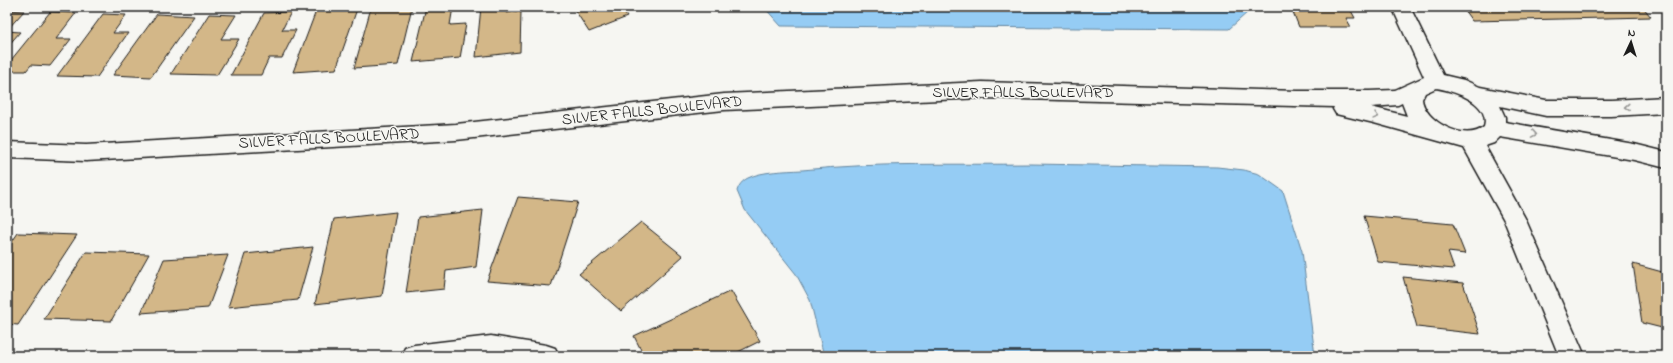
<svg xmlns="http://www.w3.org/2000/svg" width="1673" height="363" viewBox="0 0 1673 363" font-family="'Indie Flower',sans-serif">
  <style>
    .water { fill: #95ccf4; stroke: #65869e }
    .building { fill: #d3b788; stroke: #1c1c1c }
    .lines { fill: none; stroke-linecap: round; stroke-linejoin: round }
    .street-casing { stroke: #1c1c1c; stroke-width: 3 }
    .street { fill: #f6f6f2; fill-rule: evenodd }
    .oneway { stroke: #949492 }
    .labels { text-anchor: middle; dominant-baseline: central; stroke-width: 3; stroke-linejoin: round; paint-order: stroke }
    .street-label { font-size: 16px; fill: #1c1c1c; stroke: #f6f6f2 }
  </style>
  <rect width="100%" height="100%" fill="#f6f6f2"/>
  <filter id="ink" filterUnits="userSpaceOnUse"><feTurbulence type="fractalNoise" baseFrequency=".025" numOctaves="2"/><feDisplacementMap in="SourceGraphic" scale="8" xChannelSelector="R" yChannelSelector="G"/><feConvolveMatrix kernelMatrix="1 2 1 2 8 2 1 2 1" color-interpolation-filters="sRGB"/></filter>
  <g filter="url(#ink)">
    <g class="water">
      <polygon points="764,7 1246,7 1248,12 1229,29 781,26"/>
      <path d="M 1031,164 L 1217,167 L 1244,170 L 1259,174 L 1283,191 L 1302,251 L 1315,356 L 824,356 L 810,300 L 796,274 L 745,210 L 737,191 C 739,185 742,181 748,178 C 762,171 786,171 802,170 C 878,162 955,165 1031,164 Z"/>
    </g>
    <g class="building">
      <polygon points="412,7 398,65 354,68 371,8"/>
      <polygon points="426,7 453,7 450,25 466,24 460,58 413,62"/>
      <polygon points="481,7 506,7 506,13 521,11 520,52 476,57"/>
      <polygon points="573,7 620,7 627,17 589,32"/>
      <polygon points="1291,7 1349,7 1355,18 1346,18 1351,27 1299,27"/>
      <polygon points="1462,7 1643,7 1651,17 1472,21"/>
      <polygon points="357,9 336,69 293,72 316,11"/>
      <polygon points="7,10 24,11 7,30"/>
      <polygon points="50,12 76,13 56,39 71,39 50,66 31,65 26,71 7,71 7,65"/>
      <polygon points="291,12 282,30 296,30 282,58 269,58 261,75 231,75 264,13"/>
      <polygon points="103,14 126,15 113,33 128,33 97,77 57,76"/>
      <polygon points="157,14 194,16 151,77 113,75"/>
      <polygon points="209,14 236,15 221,39 239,39 217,75 171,74"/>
      <polygon points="7,31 20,32 7,47"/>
      <polygon points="518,197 578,202 551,286 487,281"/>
      <polygon points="483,210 476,267 446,271 444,289 406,293 418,217"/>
      <polygon points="396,212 382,296 315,304 334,219"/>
      <polygon points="1364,216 1453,224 1465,254 1448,252 1454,269 1378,262"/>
      <polygon points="641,222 683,256 621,311 579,274"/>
      <polygon points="18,233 77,235 18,325 7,324 7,249"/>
      <polygon points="313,247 298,300 228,307 245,254"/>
      <polygon points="86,252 149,254 111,321 44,319"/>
      <polygon points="228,255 208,308 141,313 164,259"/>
      <polygon points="1633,264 1666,273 1666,347 1662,328 1642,323"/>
      <polygon points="1403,277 1463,283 1480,334 1417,327"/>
      <polygon points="731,291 760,341 730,356 644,356 634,336"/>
    </g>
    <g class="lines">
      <defs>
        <g id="street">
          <path d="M 1392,7 L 1410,7 L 1443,75 L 1464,80 L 1480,87 L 1546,100 L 1611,100 L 1666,97 L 1666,113 L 1611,116 L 1546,116 L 1500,106 L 1505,117 L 1505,122 L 1634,144 L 1666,152 L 1666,168 L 1634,160 L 1500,137 L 1494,143 L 1485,146 L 1525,218 L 1585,356 L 1559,356 L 1504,220 L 1464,148 L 1374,123 L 1336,114 L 1333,109 L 1334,107 L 982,98 L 724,110 L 456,140 L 86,161 L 7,158 L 7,142 L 86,145 L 456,124 L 724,94 L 982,82 L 1297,91 L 1369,91 L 1395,90 L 1424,77 ZM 1436,88 C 1454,91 1491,102 1484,127 C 1465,143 1424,121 1422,99 L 1425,93 ZM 1402,103 L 1407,116 L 1371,107 L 1398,105 Z"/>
          <polygon points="491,336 546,345 555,348 559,356 401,356 405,348 414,345"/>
        </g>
      </defs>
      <use href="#street" class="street-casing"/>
      <use href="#street" class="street"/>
    </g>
    <defs><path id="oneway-chevron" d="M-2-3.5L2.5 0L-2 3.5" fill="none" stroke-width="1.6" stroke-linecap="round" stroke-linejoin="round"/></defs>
    <g class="oneway">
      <use href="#oneway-chevron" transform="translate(1627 107) rotate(177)"/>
      <use href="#oneway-chevron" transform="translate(1376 116) rotate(15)"/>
      <use href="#oneway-chevron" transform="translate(1534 134) rotate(10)"/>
    </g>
  </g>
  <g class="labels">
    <g class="street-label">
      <text x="1023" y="93">SILVER FALLS BOULEVARD</text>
      <text transform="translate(652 111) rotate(-6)">SILVER FALLS BOULEVARD</text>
      <text transform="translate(329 139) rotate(-3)">SILVER FALLS BOULEVARD</text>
    </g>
  </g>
  <rect width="1673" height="363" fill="none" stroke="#f6f6f2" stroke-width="24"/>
  <rect x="12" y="12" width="1649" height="339" fill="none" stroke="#1c1c1c" stroke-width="1.5" filter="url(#ink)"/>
  <g transform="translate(1631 42) rotate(4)" stroke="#f6f6f2" stroke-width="3" paint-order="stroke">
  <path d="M0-3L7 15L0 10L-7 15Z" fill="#1c1c1c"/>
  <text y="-6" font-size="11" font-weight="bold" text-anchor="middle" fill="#1c1c1c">N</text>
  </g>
</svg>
